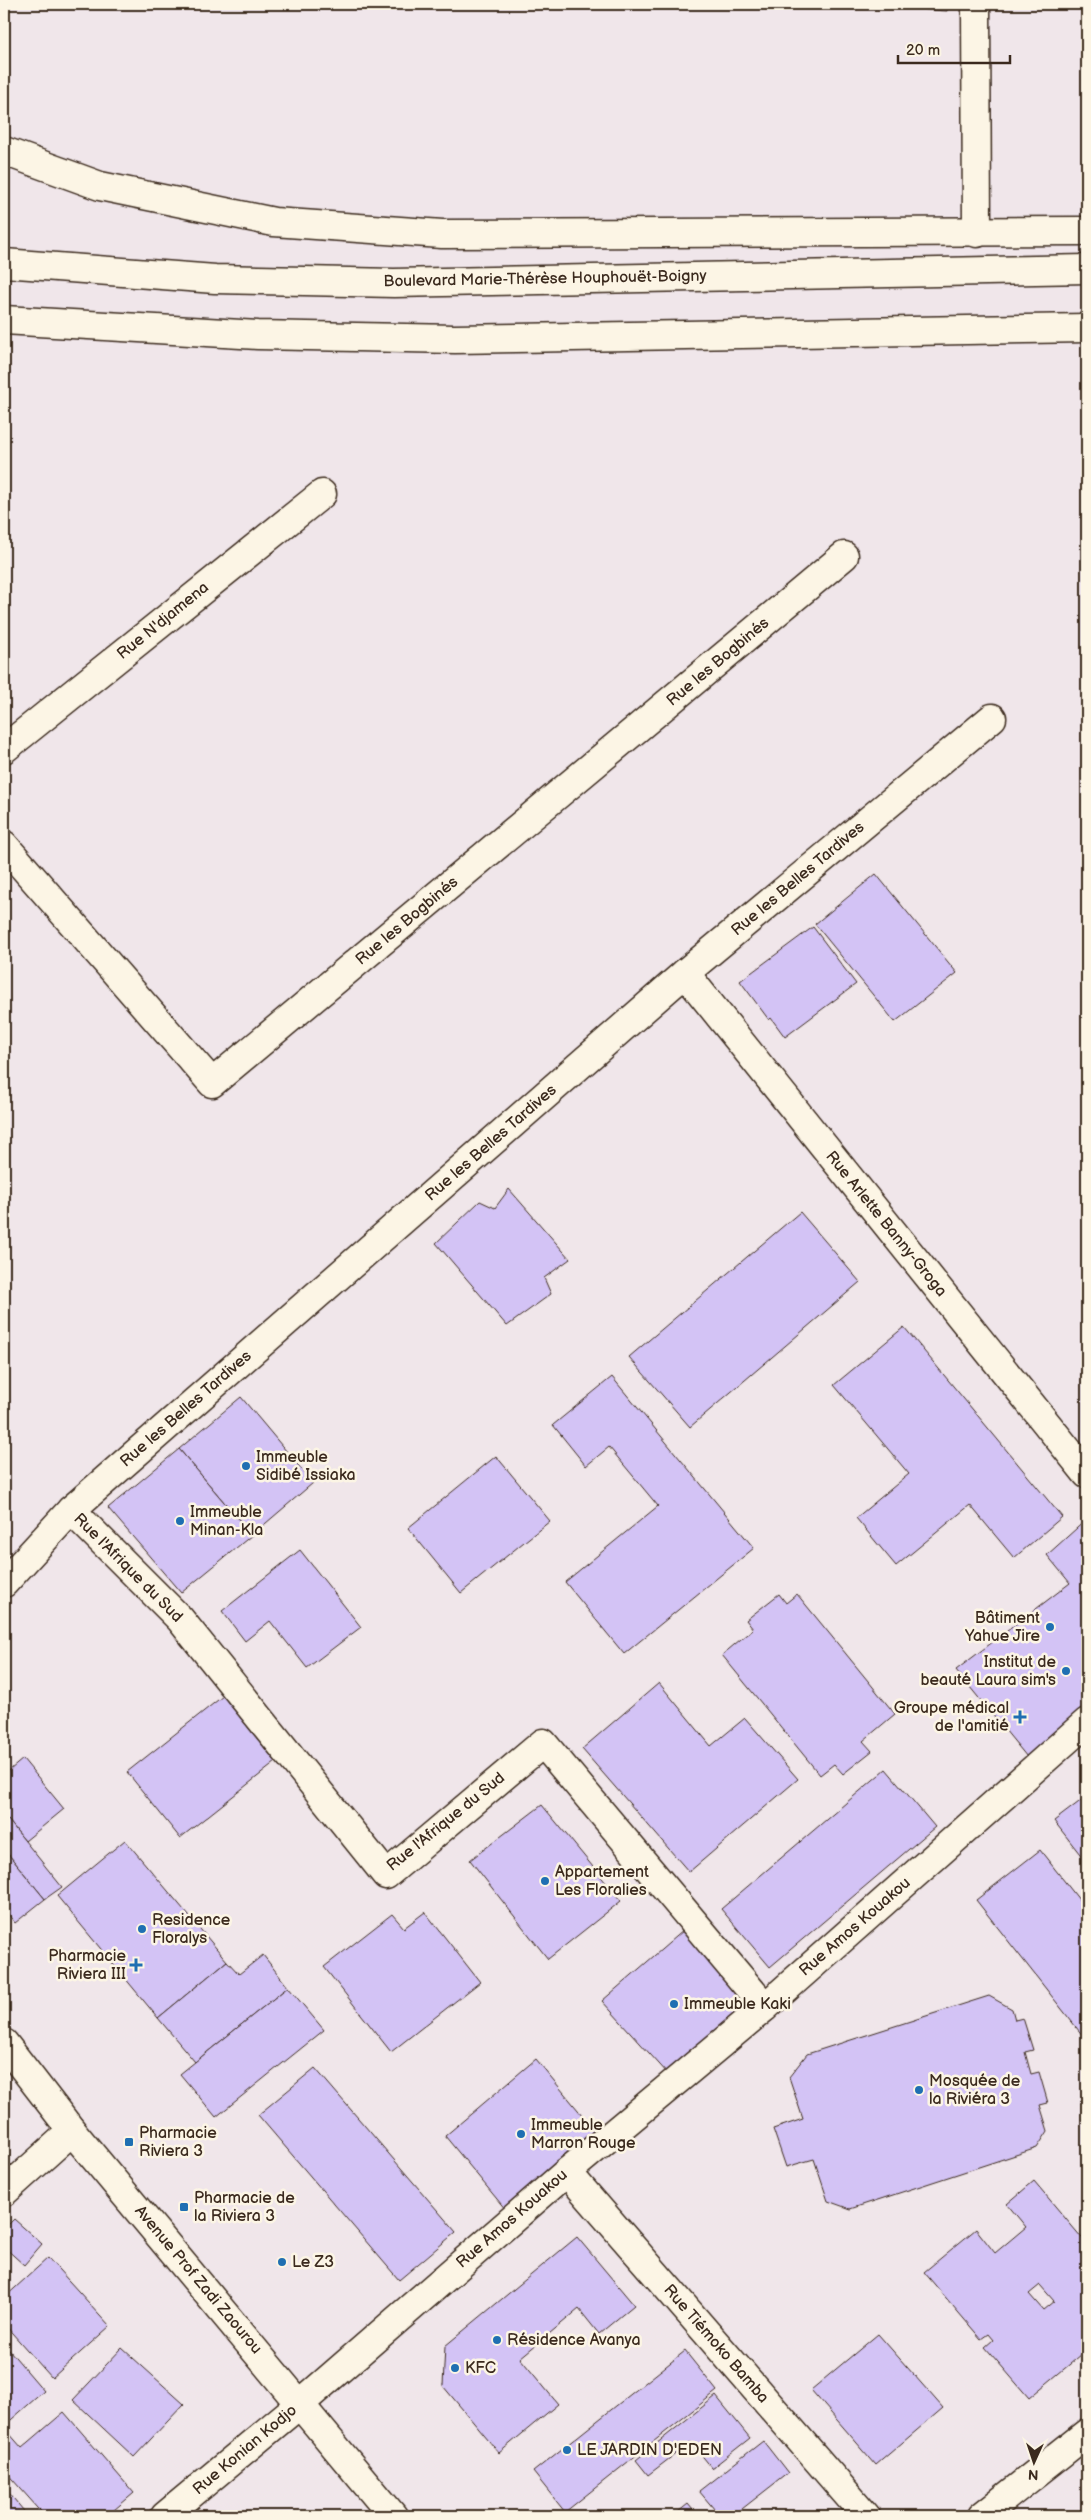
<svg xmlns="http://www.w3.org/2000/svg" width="1091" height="2520" viewBox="0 0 1091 2520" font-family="'Balsamiq Sans',sans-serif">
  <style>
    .building { fill: #d3c3f5; stroke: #3b2a1e; fill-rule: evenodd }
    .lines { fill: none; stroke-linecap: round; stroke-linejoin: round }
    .street-casing { stroke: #3b2a1e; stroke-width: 31 }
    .secondary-casing { stroke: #3b2a1e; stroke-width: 31 }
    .street { stroke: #fcf5e5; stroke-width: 28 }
    .secondary { stroke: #fcf5e5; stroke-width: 28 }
    .poi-dot { fill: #1f6fb2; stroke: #fcf5e5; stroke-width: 2 }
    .labels { text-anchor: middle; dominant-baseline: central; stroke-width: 5; stroke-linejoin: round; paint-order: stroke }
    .street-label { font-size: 16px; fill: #3b2a1e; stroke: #fcf5e5 }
    .poi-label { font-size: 16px; fill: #3b2a1e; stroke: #fcf5e5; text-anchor: start }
  </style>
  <rect width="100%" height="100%" fill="#f0e6ea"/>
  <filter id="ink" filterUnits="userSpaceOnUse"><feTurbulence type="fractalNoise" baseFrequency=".02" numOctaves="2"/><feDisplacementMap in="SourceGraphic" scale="10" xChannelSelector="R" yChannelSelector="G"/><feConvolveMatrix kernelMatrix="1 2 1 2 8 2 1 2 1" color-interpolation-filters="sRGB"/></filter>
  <g filter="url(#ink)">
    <g class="building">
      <polygon points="902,4 948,4 947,11 901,8"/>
      <polygon points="876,874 957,973 895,1022 815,924"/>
      <polygon points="813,927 856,984 785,1037 771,1018 769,1020 740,981"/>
      <polygon points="509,1189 570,1259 544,1278 551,1294 507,1326 436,1243 480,1201 495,1208"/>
      <polygon points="800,1212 860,1282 690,1427 629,1357"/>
      <polygon points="904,1327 1062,1517 1014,1558 970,1505 896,1566 856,1518 909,1474 834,1385"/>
      <polygon points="1087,1336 1087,1346 1082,1340"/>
      <polygon points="612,1377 754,1548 624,1654 565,1582 658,1506 609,1447 586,1466 553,1425"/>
      <polygon points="241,1397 313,1483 252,1535 179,1449"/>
      <polygon points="179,1449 252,1535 181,1593 108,1508"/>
      <polygon points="496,1456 550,1521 461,1593 408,1528"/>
      <polygon points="1087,1519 1087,1705 1027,1757 956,1670 1070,1583 1047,1555"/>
      <polygon points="300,1550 361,1627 307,1668 270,1621 245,1641 222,1611"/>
      <polygon points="779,1594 786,1603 797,1594 895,1714 863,1741 872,1751 843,1774 834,1764 820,1775 722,1655 753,1629 746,1620"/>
      <polygon points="659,1683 711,1746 745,1718 798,1779 689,1872 582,1749"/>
      <polygon points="223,1696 276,1762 180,1838 127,1772"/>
      <polygon points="23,1759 64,1809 25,1841 4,1815 4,1775"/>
      <polygon points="886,1769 935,1827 770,1967 721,1909"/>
      <polygon points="1087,1796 1087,1863 1054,1821"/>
      <polygon points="542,1805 621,1901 548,1959 470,1860"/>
      <polygon points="4,1815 62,1887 45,1899 4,1849"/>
      <polygon points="125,1840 227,1961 158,2018 57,1896"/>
      <polygon points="4,1849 45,1899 15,1923 4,1909"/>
      <polygon points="1040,1850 1087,1910 1087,2041 976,1900"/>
      <polygon points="425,1912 480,1982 391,2052 324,1967 392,1914 404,1928"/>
      <polygon points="684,1930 746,2008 669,2075 602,2001"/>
      <polygon points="263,1955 288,1987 195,2062 158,2018 227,1961 239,1974"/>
      <polygon points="288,1987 324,2030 216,2117 180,2074"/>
      <polygon points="989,1996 1012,2009 1015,2020 1023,2018 1033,2050 1025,2052 1031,2074 1039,2072 1048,2103 1040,2105 1048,2131 1037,2148 850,2209 828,2201 814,2159 786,2167 773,2129 803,2119 789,2077 807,2054"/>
      <polygon points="536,2059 597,2133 506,2210 445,2136"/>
      <polygon points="315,2068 456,2232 399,2280 258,2115"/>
      <path d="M 1034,2181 L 1087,2244 L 1087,2350 L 1029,2398 L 985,2347 L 993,2340 L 988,2334 L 981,2339 L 924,2272 L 976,2229 L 995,2253 L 1026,2227 L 1007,2204 ZM 1040,2285 L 1054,2301 L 1043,2310 L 1029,2294 Z"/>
      <polygon points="14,2219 42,2244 24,2265 4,2247 4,2229"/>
      <polygon points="577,2237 634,2305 599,2334 579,2309 520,2358 558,2404 499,2453 443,2386 445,2346"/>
      <polygon points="48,2258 110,2326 52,2378 4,2324 4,2298"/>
      <polygon points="878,2334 943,2408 876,2465 811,2390"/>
      <polygon points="4,2344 44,2391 4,2426"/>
      <polygon points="122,2348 184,2404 134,2457 73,2400"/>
      <polygon points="685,2351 717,2391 565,2512 533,2472"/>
      <polygon points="716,2396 750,2438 712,2468 691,2442 648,2475 636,2460"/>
      <polygon points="64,2412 134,2493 107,2516 45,2516 4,2470 4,2436 8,2432 22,2448"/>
      <polygon points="763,2441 788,2473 733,2516 720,2516 699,2491"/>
      <polygon points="4,2487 28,2516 4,2516"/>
      <polygon points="688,2504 698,2516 673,2516"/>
    </g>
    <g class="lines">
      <defs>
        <g id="street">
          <polyline points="976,4 977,233"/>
          <polyline points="4,151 100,186 274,222 442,234 1087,231"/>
          <polyline points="4,749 322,494"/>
          <polyline points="4,845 212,1083 844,556"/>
          <polyline points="685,973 1087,1474"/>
          <polyline points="71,1510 180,1619 386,1875 543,1743 765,2007"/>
          <polyline points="4,1583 71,1510 685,973 992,718"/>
          <polyline points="567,2172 866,2516"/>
          <polyline points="4,2192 72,2131"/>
          <polyline points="165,2516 301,2403 567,2172 765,2007 1087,1722"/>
          <polyline points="982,2516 1087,2433"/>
        </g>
        <g id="secondary">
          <polyline points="4,263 215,279 394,283 1087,269"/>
          <polyline points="4,320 258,335 455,339 1087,328"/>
          <polyline points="4,2043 72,2131 393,2516"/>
        </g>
      </defs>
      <use href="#street" class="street-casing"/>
      <use href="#secondary" class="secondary-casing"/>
      <use href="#street" class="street"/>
      <use href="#secondary" class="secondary"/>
    </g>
  </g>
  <g class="poi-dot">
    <circle cx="246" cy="1466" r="5"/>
    <circle cx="180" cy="1521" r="5"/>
    <circle cx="1050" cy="1627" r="5"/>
    <circle cx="1066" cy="1671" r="5"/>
    <path d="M1017.5 1709.5h5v5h5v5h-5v5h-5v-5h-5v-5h5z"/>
    <circle cx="545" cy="1881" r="5"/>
    <circle cx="142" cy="1929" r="5"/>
    <path d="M133.5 1957.5h5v5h5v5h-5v5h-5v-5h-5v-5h5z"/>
    <circle cx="674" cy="2004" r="5"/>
    <circle cx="919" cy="2090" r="5"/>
    <circle cx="521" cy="2134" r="5"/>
    <rect x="124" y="2137" width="10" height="10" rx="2.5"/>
    <rect x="179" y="2202" width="10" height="10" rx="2.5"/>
    <circle cx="282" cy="2262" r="5"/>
    <circle cx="497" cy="2340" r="5"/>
    <circle cx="455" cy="2368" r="5"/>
    <circle cx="567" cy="2450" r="5"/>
  </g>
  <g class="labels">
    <g class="street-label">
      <text transform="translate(545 279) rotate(-1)">Boulevard Marie-Thérèse Houphouët-Boigny</text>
      <text transform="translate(163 621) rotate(-39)">Rue N'djamena</text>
      <text transform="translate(718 662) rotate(-40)">Rue les Bogbinés</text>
      <text transform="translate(798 879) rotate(-40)">Rue les Belles Tardives</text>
      <text transform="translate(407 921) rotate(-40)">Rue les Bogbinés</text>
      <text transform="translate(491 1143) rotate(-41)">Rue les Belles Tardives</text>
      <text transform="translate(886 1224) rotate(51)">Rue Arlette Banny-Groga</text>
      <text transform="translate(186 1409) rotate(-41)">Rue les Belles Tardives</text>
      <text transform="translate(128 1568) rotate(45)">Rue l'Afrique du Sud</text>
      <text transform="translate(446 1822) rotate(-39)">Rue l'Afrique du Sud</text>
      <text transform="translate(855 1927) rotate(-41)">Rue Amos Kouakou</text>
      <text transform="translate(512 2219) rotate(-41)">Rue Amos Kouakou</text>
      <text transform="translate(198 2280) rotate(50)">Avenue Prof Zadi Zaourou</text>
      <text transform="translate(716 2344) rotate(49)">Rue Tiémoko Bamba</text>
      <text transform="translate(245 2450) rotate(-40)">Rue Konian Kodjo</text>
    </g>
    <g class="poi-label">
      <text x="256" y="1457">Immeuble<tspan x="256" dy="18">Sidibé Issiaka</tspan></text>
      <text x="190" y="1512">Immeuble<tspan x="190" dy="18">Minan-Kla</tspan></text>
      <text x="1040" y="1618" text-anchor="end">Bâtiment<tspan x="1040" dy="18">Yahue Jire</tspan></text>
      <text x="1056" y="1662" text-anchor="end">Institut de<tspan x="1056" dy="18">beauté Laura sim's</tspan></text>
      <text x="1009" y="1708" text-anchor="end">Groupe médical<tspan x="1009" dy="18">de l'amitié</tspan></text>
      <text x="555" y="1872">Appartement<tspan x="555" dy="18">Les Floralies</tspan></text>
      <text x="152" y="1920">Residence<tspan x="152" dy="18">Floralys</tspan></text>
      <text x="126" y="1956" text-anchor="end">Pharmacie<tspan x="126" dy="18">Riviera III</tspan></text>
      <text x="684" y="2004">Immeuble Kaki</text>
      <text x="929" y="2081">Mosquée de<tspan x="929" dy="18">la Riviéra 3</tspan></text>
      <text x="531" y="2125">Immeuble<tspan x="531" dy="18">Marron Rouge</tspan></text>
      <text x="139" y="2133">Pharmacie<tspan x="139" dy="18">Riviera 3</tspan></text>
      <text x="194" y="2198">Pharmacie de<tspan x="194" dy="18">la Riviera 3</tspan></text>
      <text x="292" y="2262">Le Z3</text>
      <text x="507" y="2340">Résidence Avanya</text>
      <text x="465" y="2368">KFC</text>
      <text x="577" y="2450">LE JARDIN D'EDEN</text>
    </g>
  </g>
  <rect width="1091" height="2520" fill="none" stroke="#fcf5e5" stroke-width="20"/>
  <rect x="10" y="10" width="1071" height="2500" fill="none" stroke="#3b2a1e" stroke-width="2" filter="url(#ink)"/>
  <g transform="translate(1034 2462) rotate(183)" stroke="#fcf5e5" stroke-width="4" paint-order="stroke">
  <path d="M0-4L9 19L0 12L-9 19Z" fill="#3b2a1e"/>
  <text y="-8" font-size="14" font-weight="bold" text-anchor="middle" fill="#3b2a1e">N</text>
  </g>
  <path d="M898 55v8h112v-8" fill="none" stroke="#3b2a1e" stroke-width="2.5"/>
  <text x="906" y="55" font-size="15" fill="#3b2a1e" stroke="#fcf5e5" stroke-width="4" paint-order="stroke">20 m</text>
</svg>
